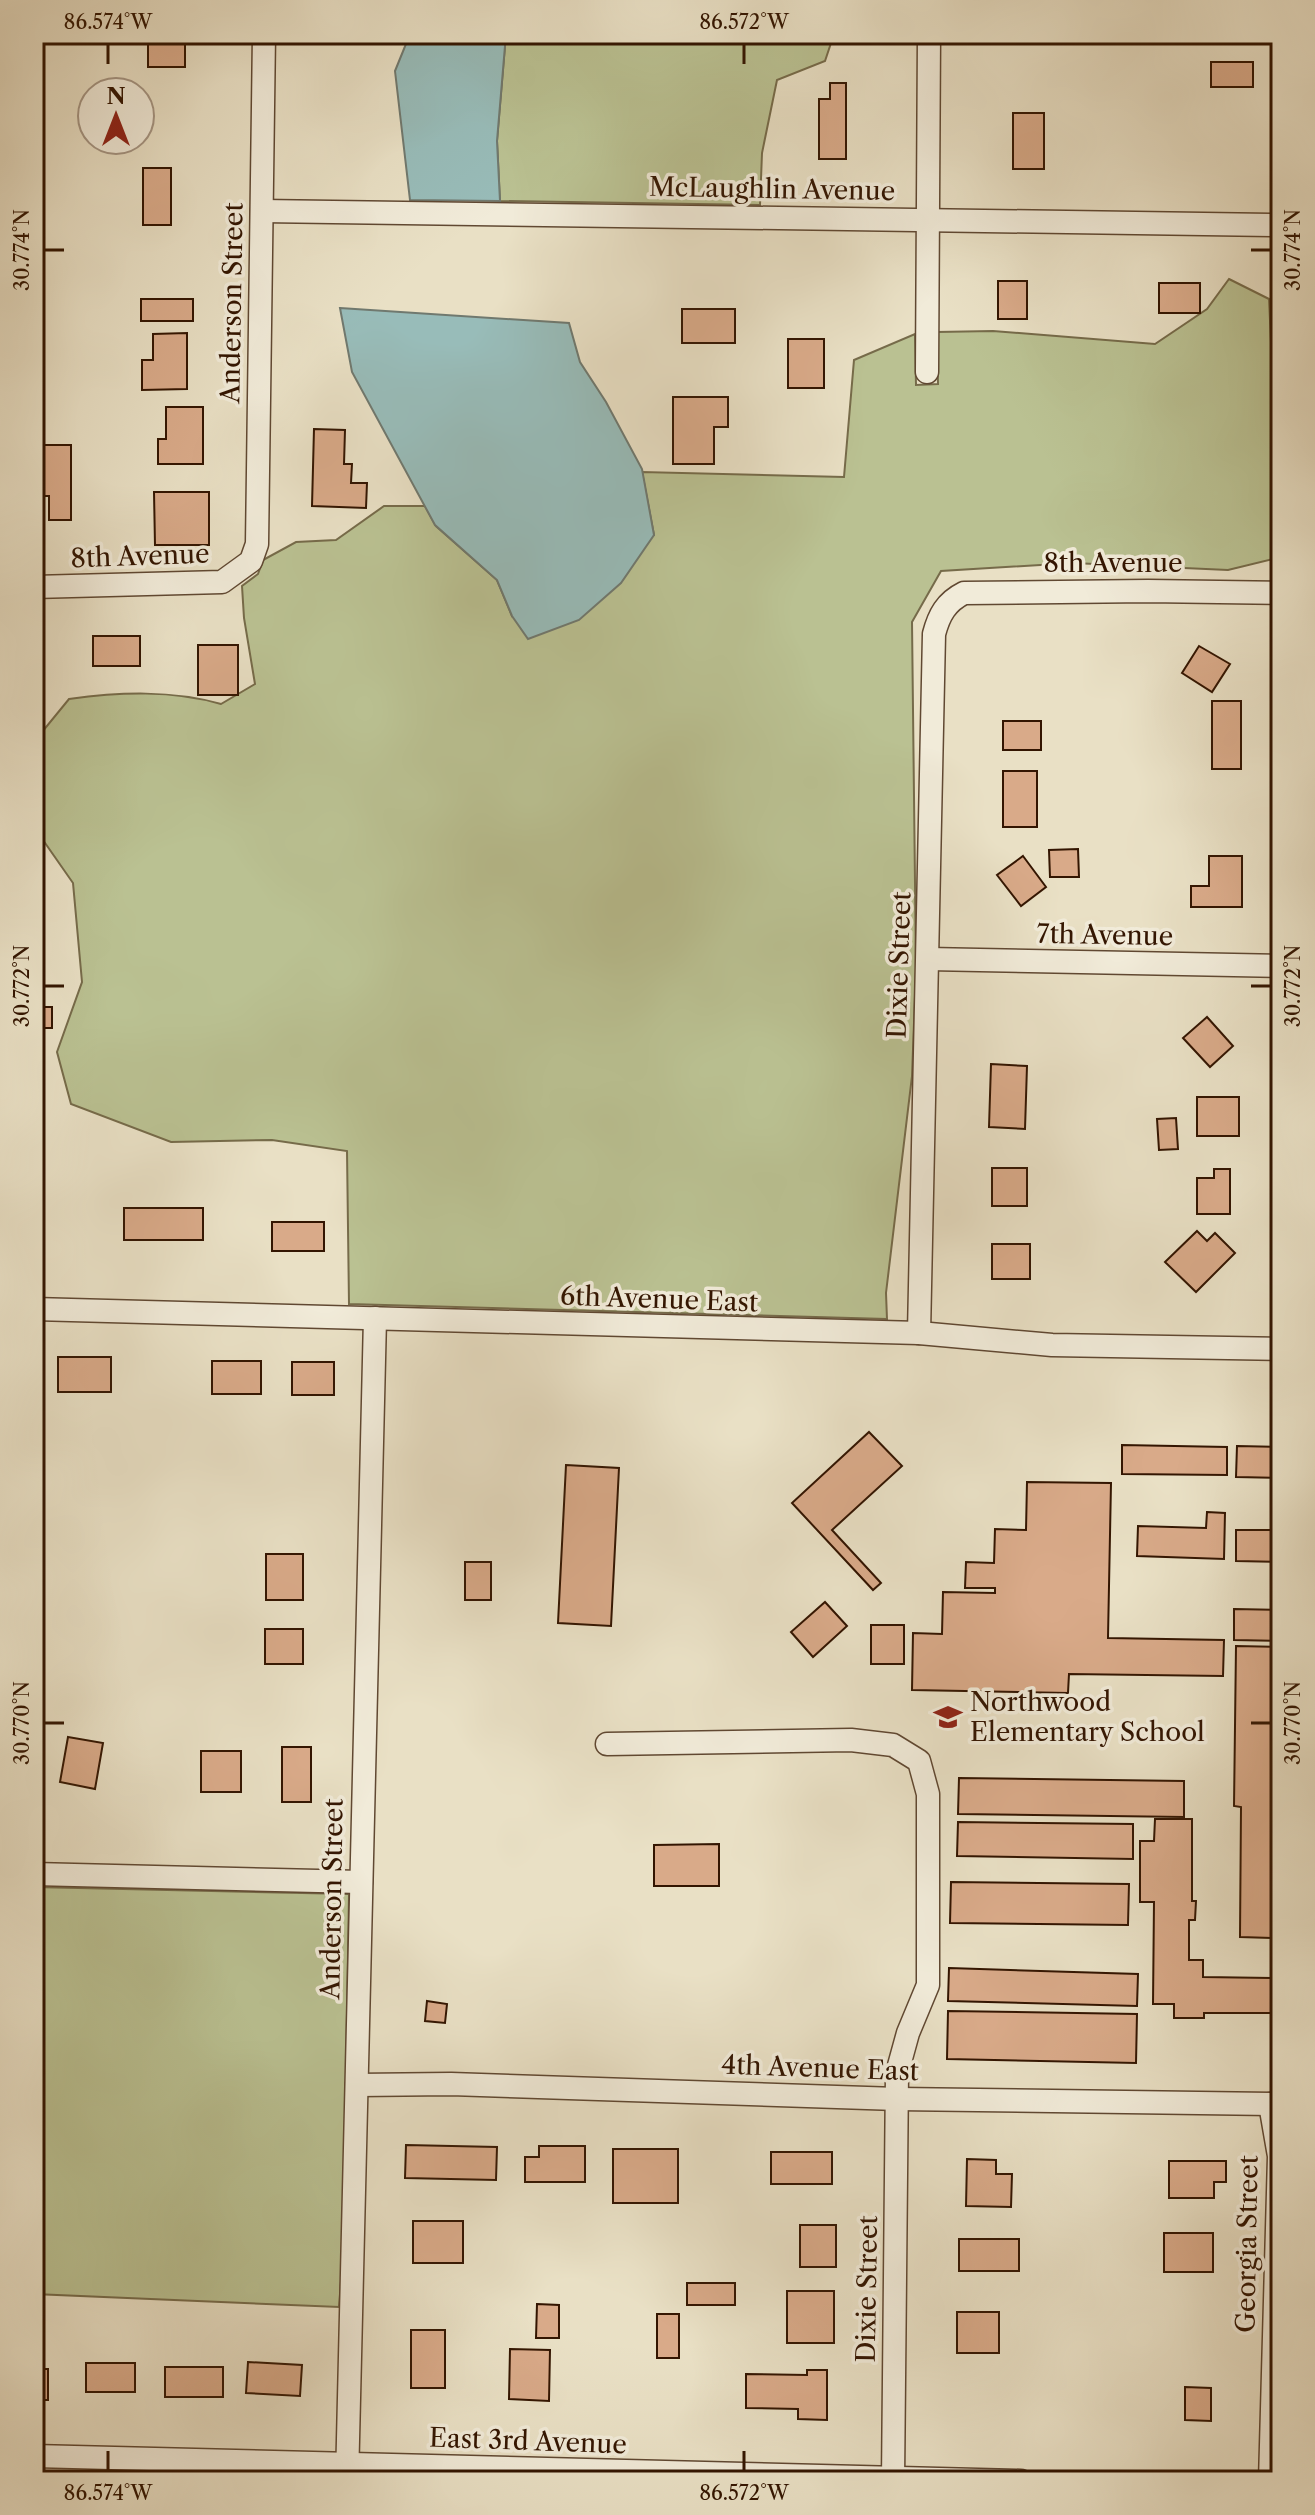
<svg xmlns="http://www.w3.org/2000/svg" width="1315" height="2515" viewBox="0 0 1315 2515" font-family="'Libre Caslon Text',serif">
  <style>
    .green { fill: #bac192; stroke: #766b4a; stroke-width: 2 }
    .water { fill: #98bcb9; stroke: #70796f; stroke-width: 2 }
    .building { fill: #d9aa89; stroke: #331501; stroke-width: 2 }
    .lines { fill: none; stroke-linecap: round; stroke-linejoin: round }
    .minor-casing { stroke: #604832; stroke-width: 25 }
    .minor { stroke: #f1ebd9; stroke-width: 22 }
    .ticks { fill: none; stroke: #331501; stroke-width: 3 }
    .labels { text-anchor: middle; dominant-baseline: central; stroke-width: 7; stroke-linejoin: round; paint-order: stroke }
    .street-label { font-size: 26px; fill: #331501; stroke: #f1ebd9 }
    .poi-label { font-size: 26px; fill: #331501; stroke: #f1ebd9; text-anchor: start }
    .neatline { fill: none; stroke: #331501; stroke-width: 3 }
    .ticks-label { font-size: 20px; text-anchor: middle; fill: #331501 }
  </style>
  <rect width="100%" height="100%" fill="#e9e0c5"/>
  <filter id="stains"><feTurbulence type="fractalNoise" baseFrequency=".0025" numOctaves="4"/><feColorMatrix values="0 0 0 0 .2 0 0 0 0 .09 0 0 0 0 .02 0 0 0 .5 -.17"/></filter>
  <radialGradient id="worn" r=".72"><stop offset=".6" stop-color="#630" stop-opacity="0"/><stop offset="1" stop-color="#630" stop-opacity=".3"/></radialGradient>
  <g class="green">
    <polygon points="506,34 834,34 825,61 777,80 762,153 760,205 500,201 497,141"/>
    <path d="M 1229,279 L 1269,299 L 1281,557 L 1228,570 L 1073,563 L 941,571 L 912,622 L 916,970 L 912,1076 L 886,1293 L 887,1319 L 349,1304 L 347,1151 L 272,1140 L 171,1142 L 71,1104 L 57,1052 L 82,982 L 73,883 L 43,840 L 34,821 L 34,759 L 42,732 L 69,699 C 120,692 172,690 221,704 L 255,684 L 244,618 L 242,586 L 258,574 L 263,560 L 296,542 L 336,540 L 384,506 L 425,506 L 436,526 L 497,580 L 512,616 L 654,535 L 642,472 L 844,477 L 854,360 L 915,334 L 916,385 L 938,384 L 937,332 L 993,331 L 1155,344 L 1207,309 Z"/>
    <polygon points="34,1887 349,1894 343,2256 339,2307 34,2294"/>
  </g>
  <g class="water">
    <polygon points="410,34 506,34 497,141 500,201 410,200 395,71"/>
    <polygon points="340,308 569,323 580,362 606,402 642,469 654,535 621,583 579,620 528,639 512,616 497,580 435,525 352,372"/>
  </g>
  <g class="building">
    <rect x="148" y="34" width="37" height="33"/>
    <rect x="1211" y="62" width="42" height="25"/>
    <polygon points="830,83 846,83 846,159 819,159 819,99 830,99"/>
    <rect x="1013" y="113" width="31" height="56"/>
    <rect x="143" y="168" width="28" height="57"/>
    <rect x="998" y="281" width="29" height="38"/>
    <rect x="1159" y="283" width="41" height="30"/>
    <rect x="141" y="299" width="52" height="22"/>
    <rect x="682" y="309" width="53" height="34"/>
    <polygon points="187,333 187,389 142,390 142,360 153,360 153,334"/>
    <rect x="788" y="339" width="36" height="49"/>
    <polygon points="673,397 728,397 728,427 714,427 714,464 673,464"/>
    <polygon points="166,407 203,407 203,464 158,464 158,439 166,439"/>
    <polygon points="314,429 345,430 344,464 352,464 351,483 367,483 366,508 312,506"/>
    <polygon points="34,445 71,445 71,520 49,520 49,496 34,496"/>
    <polygon points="154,492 209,492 209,545 155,545"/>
    <rect x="93" y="636" width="47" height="30"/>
    <rect x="198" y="645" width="40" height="50"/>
    <polygon points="1199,646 1230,664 1212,692 1182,673"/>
    <rect x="1212" y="701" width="29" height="68"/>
    <rect x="1003" y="721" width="38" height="29"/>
    <rect x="1003" y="771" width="34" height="56"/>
    <polygon points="1078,849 1079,877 1050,877 1049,850"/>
    <polygon points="1023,856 1046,887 1021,906 997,875"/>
    <polygon points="1209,856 1242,856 1242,907 1191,907 1191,886 1209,886"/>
    <rect x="34" y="1007" width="18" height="21"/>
    <polygon points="1207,1017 1233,1046 1210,1067 1183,1038"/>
    <polygon points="991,1064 1027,1066 1025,1129 989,1127"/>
    <rect x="1197" y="1097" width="42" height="39"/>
    <polygon points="1176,1118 1178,1149 1159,1150 1157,1119"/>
    <rect x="992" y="1168" width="35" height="38"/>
    <polygon points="1214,1169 1230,1169 1230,1214 1197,1214 1197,1178 1214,1178"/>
    <rect x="124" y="1208" width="79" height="32"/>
    <rect x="272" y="1222" width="52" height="29"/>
    <polygon points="1197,1231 1207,1241 1215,1233 1235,1253 1196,1292 1165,1262"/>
    <rect x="992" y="1244" width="38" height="35"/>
    <rect x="58" y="1357" width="53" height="35"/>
    <rect x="212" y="1361" width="49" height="33"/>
    <rect x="292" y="1362" width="42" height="33"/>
    <polygon points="869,1432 902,1466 832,1530 881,1583 873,1590 792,1503"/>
    <polygon points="1122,1445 1227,1447 1227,1475 1122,1474"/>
    <polygon points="1237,1446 1281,1447 1281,1478 1236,1477"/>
    <polygon points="566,1465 619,1468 611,1626 558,1623"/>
    <polygon points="1027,1482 1111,1483 1108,1638 1224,1640 1223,1676 1069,1674 1068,1693 912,1690 913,1633 942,1634 943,1592 995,1593 995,1588 965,1588 966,1562 994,1563 995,1529 1026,1530"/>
    <polygon points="34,1509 44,1510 44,1535 38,1535 37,1559 34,1559"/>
    <polygon points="1207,1512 1225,1513 1224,1559 1137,1556 1138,1526 1206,1528"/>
    <polygon points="1236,1530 1281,1530 1281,1562 1236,1561"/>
    <rect x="266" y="1554" width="37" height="46"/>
    <rect x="465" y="1562" width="26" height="38"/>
    <polygon points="825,1602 847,1626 813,1657 791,1632"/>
    <polygon points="1234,1609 1281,1610 1281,1641 1234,1640"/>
    <rect x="871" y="1625" width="33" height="39"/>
    <rect x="265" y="1629" width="38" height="35"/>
    <polygon points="1236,1646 1281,1647 1281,1943 1273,1943 1273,1938 1240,1937 1241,1807 1234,1806"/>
    <polygon points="68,1737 103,1743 95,1789 60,1782"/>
    <rect x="282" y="1747" width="29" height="55"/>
    <rect x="201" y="1751" width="40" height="41"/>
    <polygon points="959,1778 1184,1781 1184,1817 958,1814"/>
    <polygon points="1155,1819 1192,1819 1192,1901 1196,1901 1195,1920 1189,1920 1189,1960 1203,1960 1203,1977 1281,1978 1281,2013 1204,2013 1204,2018 1174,2018 1174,2004 1153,2004 1154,1902 1140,1902 1140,1841 1154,1841"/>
    <polygon points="958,1822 1133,1824 1133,1859 957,1856"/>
    <polygon points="719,1844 719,1886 654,1886 654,1845"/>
    <polygon points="951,1882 1129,1884 1128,1925 950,1923"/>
    <polygon points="949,1968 1138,1974 1137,2006 948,2001"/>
    <polygon points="427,2001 447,2004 445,2023 425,2021"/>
    <polygon points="948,2011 1137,2014 1136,2063 947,2059"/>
    <polygon points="406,2145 497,2147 496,2180 405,2178"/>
    <polygon points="539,2146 585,2146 585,2182 525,2182 525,2157 539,2157"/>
    <rect x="613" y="2149" width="65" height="54"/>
    <rect x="771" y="2152" width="61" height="32"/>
    <polygon points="967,2159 996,2160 996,2174 1012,2174 1011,2207 966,2206"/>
    <polygon points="1169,2161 1226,2161 1226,2182 1214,2182 1214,2198 1169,2198"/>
    <rect x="413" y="2221" width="50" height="42"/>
    <rect x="800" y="2225" width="36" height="42"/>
    <rect x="1164" y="2233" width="49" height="39"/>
    <rect x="959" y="2239" width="60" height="32"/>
    <rect x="687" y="2283" width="48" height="22"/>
    <rect x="787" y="2291" width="47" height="52"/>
    <polygon points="537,2304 559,2305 559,2338 536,2338"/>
    <rect x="957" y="2312" width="42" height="41"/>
    <rect x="657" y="2314" width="22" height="44"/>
    <rect x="411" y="2330" width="34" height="58"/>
    <polygon points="510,2349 550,2350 549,2401 509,2399"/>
    <polygon points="248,2362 302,2365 300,2396 246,2393"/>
    <rect x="86" y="2363" width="49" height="29"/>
    <rect x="165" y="2367" width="58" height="30"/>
    <rect x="34" y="2369" width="14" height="31"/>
    <polygon points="807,2370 827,2370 827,2420 798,2419 798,2409 746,2408 746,2374 807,2375"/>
    <polygon points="1185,2387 1211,2388 1211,2421 1185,2420"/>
  </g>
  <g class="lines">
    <defs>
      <g id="minor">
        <polyline points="262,211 1281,225"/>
        <polyline points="927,372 929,34"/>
        <polyline points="34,587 222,582 251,561 257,544 264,34"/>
        <polyline points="928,959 1281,966"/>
        <polyline points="34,1309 919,1333 1052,1345 1281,1349"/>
        <path d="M 919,1333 L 934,634 C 939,615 946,602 964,593 L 1148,591 L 1281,593"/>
        <polyline points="607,1744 851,1740 893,1745 919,1761 928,1794 928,1985 908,2033 897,2073 893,2481"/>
        <polyline points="34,1874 361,1882"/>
        <polyline points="357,2085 451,2084 897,2099 1281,2104"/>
        <polyline points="34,2456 1021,2481"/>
        <polyline points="347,2481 375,1318"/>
        <polyline points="1270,2481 1279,2156 1270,2104"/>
      </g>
    </defs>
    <use href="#minor" class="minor-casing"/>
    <use href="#minor" class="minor"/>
  </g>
  <path class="ticks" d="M 108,44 L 108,64M 744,44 L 744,64M 44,250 L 64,250M 1251,250 L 1271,250M 44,986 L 64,986M 1251,986 L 1271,986M 44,1723 L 64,1723M 1251,1723 L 1271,1723M 108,2451 L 108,2471M 744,2451 L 744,2471"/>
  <defs>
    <symbol id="school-bare" viewBox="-9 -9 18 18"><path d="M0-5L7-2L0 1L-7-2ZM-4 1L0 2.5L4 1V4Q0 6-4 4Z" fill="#8f2418" stroke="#f1ebd9" stroke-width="2.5" paint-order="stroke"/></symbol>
  </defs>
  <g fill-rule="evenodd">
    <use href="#school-bare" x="928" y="1697" width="40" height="40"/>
  </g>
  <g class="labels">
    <g class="street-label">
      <text transform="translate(772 189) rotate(1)">McLaughlin Avenue</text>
      <text transform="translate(232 303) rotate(-89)">Anderson Street</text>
      <text transform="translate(140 556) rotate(-2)">8th Avenue</text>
      <text x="1113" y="563">8th Avenue</text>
      <text transform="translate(1105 935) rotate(1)">7th Avenue</text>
      <text transform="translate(899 965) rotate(-88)">Dixie Street</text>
      <text transform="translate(659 1299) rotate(2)">6th Avenue East</text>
      <text transform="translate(332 1899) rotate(-89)">Anderson Street</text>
      <text transform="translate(820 2068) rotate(2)">4th Avenue East</text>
      <text transform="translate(1247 2244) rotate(-89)">Georgia Street</text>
      <text transform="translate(867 2289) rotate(-89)">Dixie Street</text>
      <text transform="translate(528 2441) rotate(2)">East 3rd Avenue</text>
    </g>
    <g class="poi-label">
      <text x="970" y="1702">Northwood<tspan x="970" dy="30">Elementary School</tspan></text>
    </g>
  </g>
  <rect width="1315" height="2515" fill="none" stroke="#e9e0c5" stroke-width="88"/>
  <g transform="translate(116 116)"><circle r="38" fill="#f1ebd9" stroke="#a59583" stroke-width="2"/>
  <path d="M0-6L14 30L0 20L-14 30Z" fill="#8f2418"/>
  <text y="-12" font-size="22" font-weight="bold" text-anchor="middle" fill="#331501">N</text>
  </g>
  <rect x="44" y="44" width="1227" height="2427" class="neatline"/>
  <g class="ticks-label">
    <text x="108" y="29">86.574°W</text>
    <text x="744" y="29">86.572°W</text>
    <text transform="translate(22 250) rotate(-90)" y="7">30.774°N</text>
    <text transform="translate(1293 250) rotate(-90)" y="7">30.774°N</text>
    <text transform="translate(22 986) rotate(-90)" y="7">30.772°N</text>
    <text transform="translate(1293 986) rotate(-90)" y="7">30.772°N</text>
    <text transform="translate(22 1723) rotate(-90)" y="7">30.770°N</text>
    <text transform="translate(1293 1723) rotate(-90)" y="7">30.770°N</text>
    <text x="108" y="2500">86.574°W</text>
    <text x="744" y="2500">86.572°W</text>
  </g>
  <rect width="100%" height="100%" filter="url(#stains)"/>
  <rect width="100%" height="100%" fill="url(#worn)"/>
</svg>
